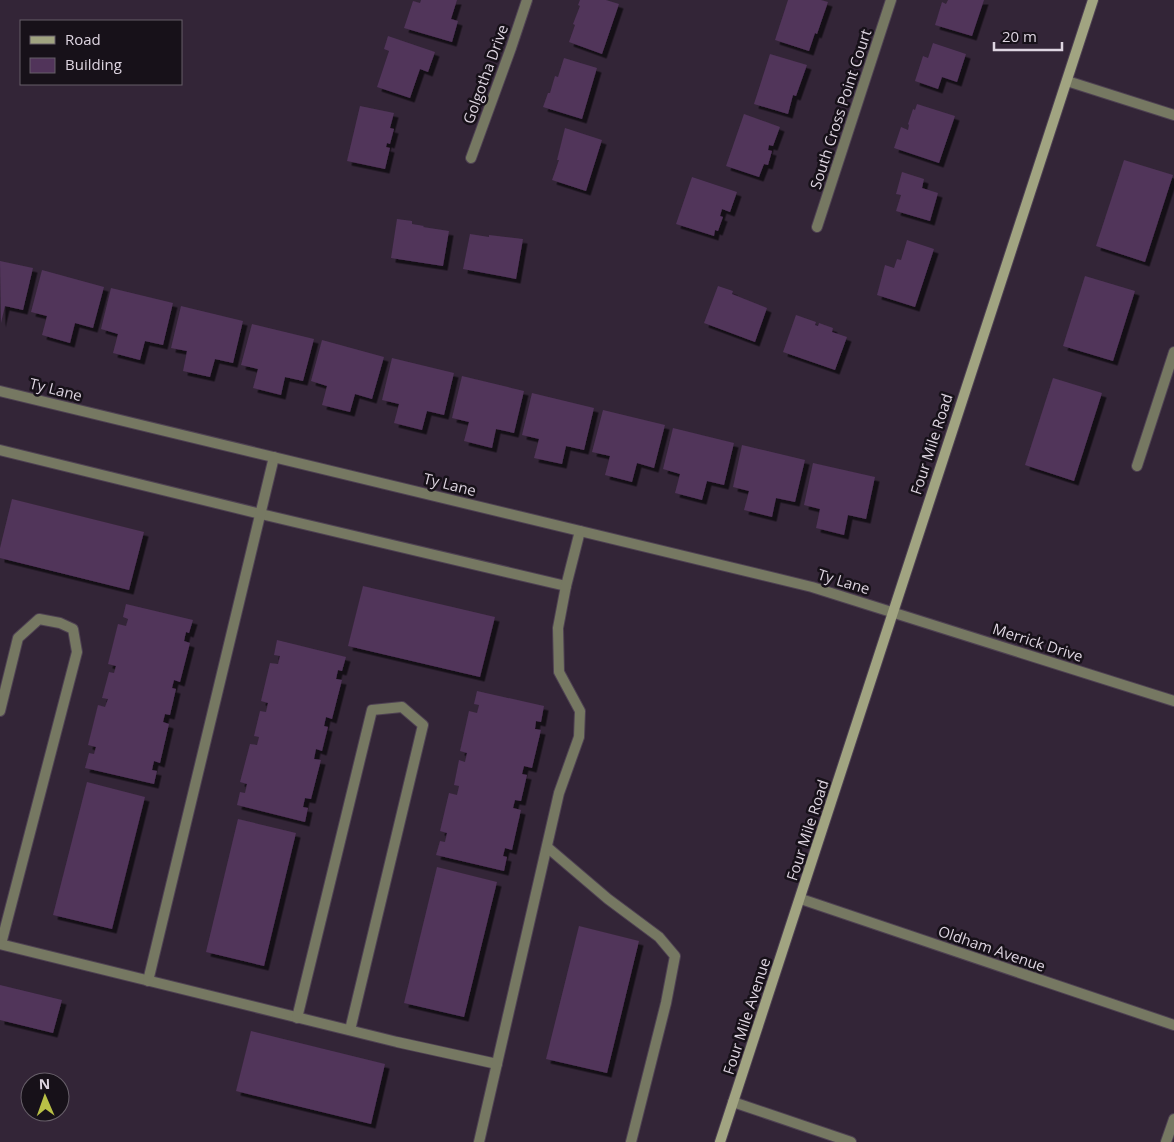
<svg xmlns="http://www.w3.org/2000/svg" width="1174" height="1142" viewBox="0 0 1174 1142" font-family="'Open Sans',sans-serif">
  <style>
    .building { fill: #51345a; filter: url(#shadow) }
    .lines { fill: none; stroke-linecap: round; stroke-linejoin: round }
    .lane-casing { stroke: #4e4152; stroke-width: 12 }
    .street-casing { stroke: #4e4152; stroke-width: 12 }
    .secondary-casing { stroke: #4e4152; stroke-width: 12 }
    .lane { stroke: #767862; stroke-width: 10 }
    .street { stroke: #767862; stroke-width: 10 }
    .secondary { stroke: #a1a481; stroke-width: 10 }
    .labels { text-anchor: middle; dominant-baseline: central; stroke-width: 5; stroke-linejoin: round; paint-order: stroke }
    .street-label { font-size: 15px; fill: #ded5e1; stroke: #171119 }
  </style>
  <defs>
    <filter id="shadow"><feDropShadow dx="4.5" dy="4.5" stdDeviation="0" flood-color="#0009"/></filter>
  </defs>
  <rect width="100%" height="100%" fill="#332537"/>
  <g class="building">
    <polygon points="421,0 457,0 451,19 458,21 452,42 404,28 413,1 420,3"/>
    <polygon points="580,0 606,0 619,4 602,54 569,42 575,25 573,24 580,6 578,5"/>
    <polygon points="788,0 821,0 828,2 817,34 815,33 809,51 775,40"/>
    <polygon points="948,0 984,0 972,36 935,25 942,2 946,4"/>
    <polygon points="388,36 435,52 428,72 420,69 410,98 377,87 389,51 384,49"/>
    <polygon points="933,43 966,54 957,82 942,77 938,89 915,81 923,56 928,58"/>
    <polygon points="770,54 807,65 796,96 793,95 788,114 754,104"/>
    <polygon points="564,58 597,68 582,119 543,107 548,93 550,93 555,76 558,77"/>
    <polygon points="917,104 955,116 939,163 894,148 901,127 908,130 909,125 908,124 913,109 915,110"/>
    <polygon points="360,106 394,113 390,128 394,129 390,144 387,143 386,147 390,148 385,169 347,161"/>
    <polygon points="744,114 780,127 773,146 769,145 768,150 772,151 768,165 764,164 759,177 726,166"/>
    <polygon points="565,128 602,140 586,191 552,180 559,160 557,160"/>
    <polygon points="1124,160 1173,175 1145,262 1096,246"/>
    <polygon points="902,172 924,179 922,188 938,193 930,221 896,211 901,195 896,194"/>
    <polygon points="692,177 737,192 730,212 722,209 720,216 723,217 718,231 715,230 714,236 676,224"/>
    <polygon points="397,219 412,221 412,224 424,226 423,227 449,231 443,266 391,258"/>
    <polygon points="470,234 489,237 489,235 523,239 516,279 463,269"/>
    <polygon points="907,240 934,249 915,307 877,295 885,265 894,268 897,259 901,260"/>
    <polygon points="0,261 33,268 23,310 5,306 1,323"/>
    <polygon points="42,270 104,287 93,328 75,323 70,343 42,335 47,316 31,312"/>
    <polygon points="1085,276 1135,291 1113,361 1063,346"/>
    <polygon points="718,286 733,291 732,294 767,308 755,342 704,323"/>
    <polygon points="111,288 173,303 163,345 145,341 140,360 113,353 118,334 101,329"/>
    <polygon points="181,306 243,321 233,363 215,359 210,377 183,371 187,351 171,348"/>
    <polygon points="796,315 816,322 815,325 818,326 819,323 833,328 832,332 847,337 835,370 783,352"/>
    <polygon points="252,324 314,339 303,381 285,377 281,395 253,388 258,369 241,365"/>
    <polygon points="322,340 384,357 372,399 355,394 350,412 322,405 327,386 311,381"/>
    <polygon points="392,358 454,373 444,415 427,411 422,430 394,423 399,404 382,400"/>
    <polygon points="462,376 524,391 514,433 496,429 492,448 464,441 469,422 452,418"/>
    <polygon points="1053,378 1102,393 1074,481 1025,465"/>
    <polygon points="532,393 594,408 584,450 566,446 562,464 534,458 539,439 522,435"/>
    <polygon points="603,410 665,425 654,468 637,463 632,482 605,475 610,456 592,452"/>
    <polygon points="673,428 734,443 724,485 707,481 702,500 675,493 680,474 663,469"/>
    <polygon points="742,445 805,460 795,502 776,498 772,517 744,510 749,491 733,487"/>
    <polygon points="813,463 875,477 866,519 848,515 844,535 816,528 820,509 804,505"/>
    <polygon points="12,499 144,532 129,590 0,558 0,548"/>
    <polygon points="363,586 495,617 480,677 348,646"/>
    <polygon points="126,604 193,620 189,633 186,632 184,641 190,643 180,682 174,680 172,688 176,689 170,715 165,714 163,722 169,724 160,763 154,761 152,770 157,771 154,784 85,768 89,753 94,754 96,747 88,745 98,705 105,707 108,699 102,698 109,672 114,673 116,666 108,664 118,624 126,626 128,619 123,617"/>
    <polygon points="277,640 346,657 342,671 338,670 336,679 342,680 332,719 326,717 324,726 328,727 322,751 316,749 314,759 321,760 311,799 305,798 303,807 308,808 305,822 237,805 240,792 245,793 247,784 240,782 250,744 257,745 259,737 254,736 260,711 266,712 268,703 261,701 270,663 278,664 280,656 274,655"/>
    <polygon points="477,691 544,706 541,722 536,721 535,729 541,730 532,768 524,766 522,774 527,775 521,801 515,800 513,808 521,810 512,850 505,848 503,856 507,857 504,871 436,855 440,841 445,842 447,833 440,831 449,793 457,795 459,786 454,785 459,760 465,762 467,753 460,751 469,711 477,713 479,705 474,704"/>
    <polygon points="87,782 145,797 112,929 53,915"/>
    <polygon points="238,819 296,833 264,966 206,952"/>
    <polygon points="437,867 497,882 464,1017 404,1003"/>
    <polygon points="579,926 639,941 607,1073 546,1059"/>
    <polygon points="0,985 62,1000 53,1033 0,1020"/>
    <polygon points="251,1031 385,1064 371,1124 236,1091"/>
  </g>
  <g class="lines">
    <defs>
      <g id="lane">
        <polyline points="0,450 261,514 566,586"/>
        <polyline points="1137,466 1174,352"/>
        <polyline points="0,711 18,638 39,619 60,623 73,629 77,652 1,944"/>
        <polyline points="547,847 608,899 659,937 675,956 666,1003 631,1142"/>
        <polyline points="0,944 397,1042 497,1064"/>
        <polyline points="148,981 274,457"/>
        <polyline points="733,1102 851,1142"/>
        <polyline points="479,1142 559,793 579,737 580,711 559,672 558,628 566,586 580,531"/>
      </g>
      <g id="street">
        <polyline points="1067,81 1174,115"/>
        <polyline points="471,158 511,48 527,0"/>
        <polyline points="817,227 891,0"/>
        <polyline points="0,391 812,587 1174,701"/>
        <polyline points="801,899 1174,1025"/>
        <polyline points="297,1018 372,710 402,707 423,725 350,1030"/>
        <polyline points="1166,1142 1174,1119"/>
      </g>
      <polyline id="secondary" points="720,1142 1093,0"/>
    </defs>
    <use href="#lane" class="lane-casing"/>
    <use href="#street" class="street-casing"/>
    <use href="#secondary" class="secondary-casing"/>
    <use href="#lane" class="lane"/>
    <use href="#street" class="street"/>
    <use href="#secondary" class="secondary"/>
  </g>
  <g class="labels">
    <g class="street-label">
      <text transform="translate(485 74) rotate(-70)">Golgotha Drive</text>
      <text transform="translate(840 109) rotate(-72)">South Cross Point Court</text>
      <text transform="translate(56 389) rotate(14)">Ty Lane</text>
      <text transform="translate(931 444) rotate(-72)">Four Mile Road</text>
      <text transform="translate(450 484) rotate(14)">Ty Lane</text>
      <text transform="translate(844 581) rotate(17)">Ty Lane</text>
      <text transform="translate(1038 642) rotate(18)">Merrick Drive</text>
      <text transform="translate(807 830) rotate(-72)">Four Mile Road</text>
      <text transform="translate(992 948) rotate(19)">Oldham Avenue</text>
      <text transform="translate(746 1016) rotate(-72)">Four Mile Avenue</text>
    </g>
  </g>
  <rect x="20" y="20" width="162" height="65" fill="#171119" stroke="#675f69"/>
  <rect x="30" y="36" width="25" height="8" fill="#a1a481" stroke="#675f69"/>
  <text x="65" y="45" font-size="15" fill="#ded5e1">Road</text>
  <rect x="30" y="58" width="25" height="15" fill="#51345a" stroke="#675f69"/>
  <text x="65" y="70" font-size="15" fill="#ded5e1">Building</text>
  <g transform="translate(45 1097) rotate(358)"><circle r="24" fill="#171119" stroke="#675f69"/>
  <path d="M0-4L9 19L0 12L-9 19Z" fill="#b9c046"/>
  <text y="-8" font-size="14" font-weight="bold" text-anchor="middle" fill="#ded5e1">N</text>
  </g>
  <path d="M994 42v8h68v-8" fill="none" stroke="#ded5e1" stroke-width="2.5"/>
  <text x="1002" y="42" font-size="15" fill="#ded5e1" stroke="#171119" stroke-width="4" paint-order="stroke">20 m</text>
</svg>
